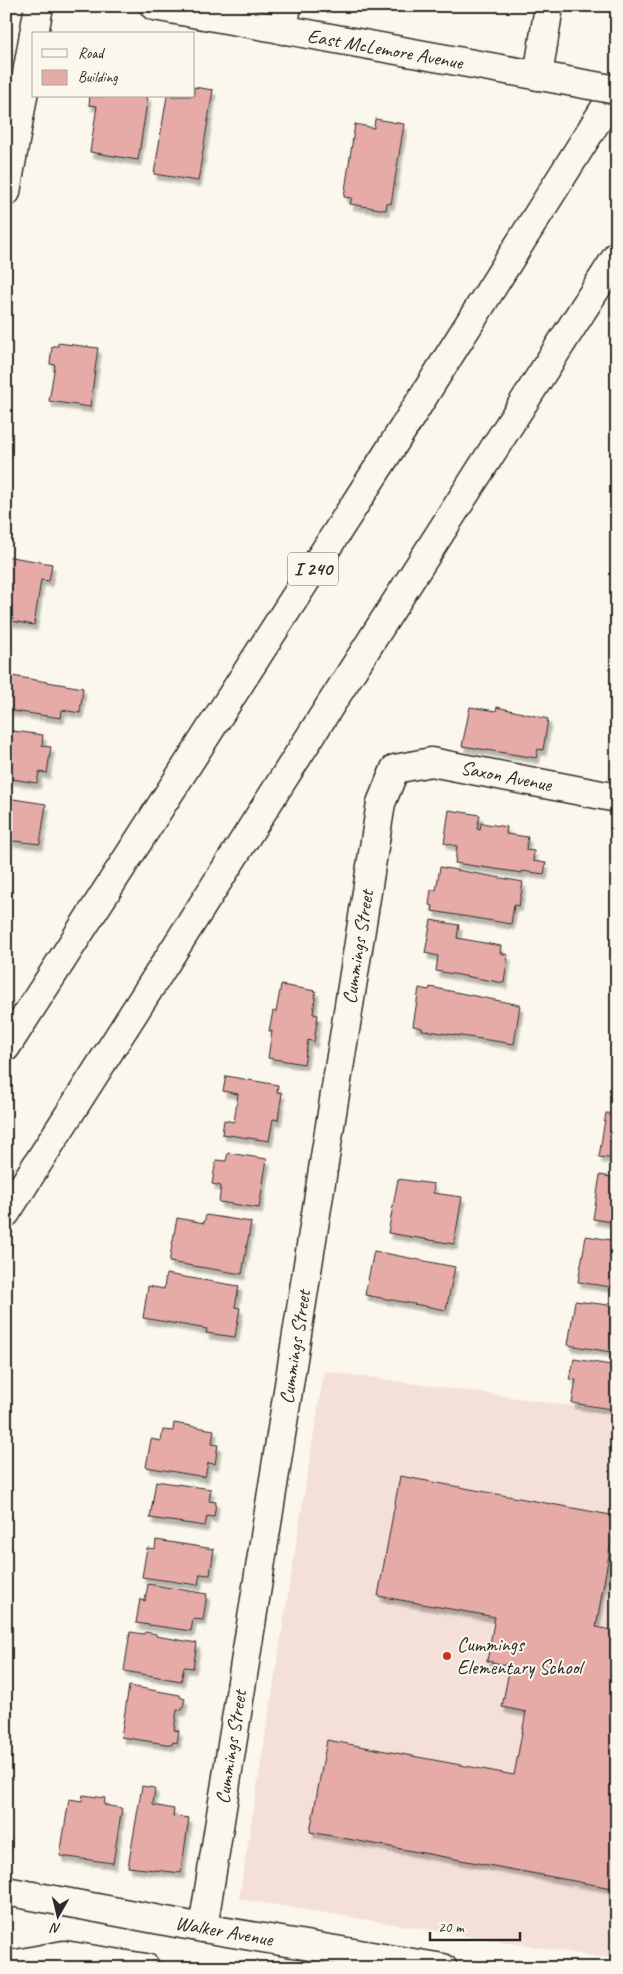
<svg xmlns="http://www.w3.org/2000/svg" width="623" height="1974" viewBox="0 0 623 1974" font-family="Caveat,sans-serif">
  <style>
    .built { fill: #f5e0d7 }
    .building { fill: #e6aba7; stroke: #2b2b2b; filter: url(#shadow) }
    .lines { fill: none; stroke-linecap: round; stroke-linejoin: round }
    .minor-casing { stroke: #2b2b2b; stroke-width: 31 }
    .major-casing { stroke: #2b2b2b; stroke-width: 31 }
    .highway-casing { stroke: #2b2b2b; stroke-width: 31 }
    .minor { stroke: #fbf7ec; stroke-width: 28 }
    .major { stroke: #fbf7ec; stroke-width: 28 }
    .highway { stroke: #fbf7ec; stroke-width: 28 }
    .major-bridge-casing { stroke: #2b2b2b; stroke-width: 31; stroke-linecap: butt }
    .major-bridge { stroke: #fbf7ec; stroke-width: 28 }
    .poi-dot { fill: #c8321e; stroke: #fbf7ec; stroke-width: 2 }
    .labels { text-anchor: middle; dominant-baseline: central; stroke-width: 4; stroke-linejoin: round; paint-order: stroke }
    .shield { fill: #fbf7ec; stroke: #696865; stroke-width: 1 }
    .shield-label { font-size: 19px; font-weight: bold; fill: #2b2b2b }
    .street-label { font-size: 20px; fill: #2b2b2b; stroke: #fbf7ec }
    .poi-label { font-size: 20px; fill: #2b2b2b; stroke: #fbf7ec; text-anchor: start }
  </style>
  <defs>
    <filter id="shadow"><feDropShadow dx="3" dy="5.5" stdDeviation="1" flood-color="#0004"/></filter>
  </defs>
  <rect width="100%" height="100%" fill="#fbf7ec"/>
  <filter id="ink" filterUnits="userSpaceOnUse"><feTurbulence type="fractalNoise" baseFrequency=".02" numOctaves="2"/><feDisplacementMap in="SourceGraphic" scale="10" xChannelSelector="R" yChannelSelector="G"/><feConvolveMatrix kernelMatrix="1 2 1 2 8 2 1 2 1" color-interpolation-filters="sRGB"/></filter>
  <g filter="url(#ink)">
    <polygon class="built" points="324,1371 617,1412 617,1960 239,1899"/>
    <g class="building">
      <polygon points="194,87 213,90 198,181 154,174 167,96 194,96"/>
      <polygon points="90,96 148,96 138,160 90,152 97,106 89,105"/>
      <polygon points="375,119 404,124 391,204 387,203 386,210 350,204 352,198 344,197 355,124 374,128"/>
      <polygon points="58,343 98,348 90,407 49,401 55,365 50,364 52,346 58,346"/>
      <polygon points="6,556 52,564 49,581 41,580 34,625 6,620"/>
      <polygon points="6,675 83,688 80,713 62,710 61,718 6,710"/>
      <polygon points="470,707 496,711 497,707 548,719 543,750 538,749 536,758 462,746"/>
      <polygon points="6,730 43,735 42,746 51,747 47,773 39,772 37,783 6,778"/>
      <polygon points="6,798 46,804 40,844 6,840"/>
      <polygon points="449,810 480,815 477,829 480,830 481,823 507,827 506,834 528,837 526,850 534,851 533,861 546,863 544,874 522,871 522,873 455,863 457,846 444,843"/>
      <polygon points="440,867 523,882 519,906 514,905 511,924 432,911 433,906 429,905 431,890 436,890"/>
      <polygon points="431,920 459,925 457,938 501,946 500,953 508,955 504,983 436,971 438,956 425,953"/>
      <polygon points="281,985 316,991 313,1014 318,1015 314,1042 308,1040 304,1064 268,1058 272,1031 269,1031 273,1011 276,1012"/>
      <polygon points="430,987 520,1005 514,1044 422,1030 422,1028 413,1026 419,988 429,990"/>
      <polygon points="617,1050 617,1093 610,1092"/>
      <polygon points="226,1076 278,1085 277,1092 282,1093 278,1120 273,1119 269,1141 222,1134 224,1120 234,1122 238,1094 223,1091"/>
      <polygon points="606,1113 617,1114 617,1159 599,1157"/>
      <polygon points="228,1153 267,1159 259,1208 219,1202 221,1186 212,1184 216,1160 226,1161"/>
      <polygon points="600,1175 617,1178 617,1223 593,1219"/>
      <polygon points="398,1179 434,1184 433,1193 462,1197 454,1244 388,1233"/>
      <polygon points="206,1215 251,1222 242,1274 169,1262 177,1218 204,1223"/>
      <polygon points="613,1230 617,1230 617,1288 578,1282 586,1236 611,1240"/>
      <polygon points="374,1251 455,1267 446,1310 365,1295"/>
      <polygon points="166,1274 239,1286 235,1307 240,1308 235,1337 206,1333 207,1329 143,1318 148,1286 164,1289"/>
      <polygon points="575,1301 617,1306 617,1353 568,1345"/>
      <polygon points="574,1359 617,1366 617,1410 572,1403 576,1380 570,1379"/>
      <polygon points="174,1423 214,1430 212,1444 218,1445 215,1464 208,1463 205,1477 146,1467 151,1439 161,1441 163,1430 173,1431"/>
      <polygon points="400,1476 616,1516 596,1627 617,1631 617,1889 310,1832 327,1740 514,1775 526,1712 502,1707 510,1666 487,1661 495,1617 378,1596"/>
      <polygon points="156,1481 211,1489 209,1501 216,1502 214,1517 207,1516 205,1526 150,1518"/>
      <polygon points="156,1540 214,1549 210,1575 200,1574 198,1585 142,1577 147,1548 155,1549"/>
      <polygon points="148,1584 207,1594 203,1620 193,1619 191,1631 136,1623 140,1599 145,1601"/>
      <polygon points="130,1632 144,1634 145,1632 156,1634 156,1636 197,1643 193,1668 184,1667 181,1681 124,1671"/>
      <polygon points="129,1686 180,1695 180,1697 185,1699 182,1710 177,1710 174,1730 179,1731 177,1743 173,1742 172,1745 121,1737"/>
      <polygon points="142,1786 155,1788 153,1805 174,1809 173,1816 189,1818 181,1873 128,1867"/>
      <polygon points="83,1795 105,1798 104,1805 122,1808 113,1863 60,1856 69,1799 82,1801"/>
    </g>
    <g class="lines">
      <defs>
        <g id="minor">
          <polyline points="283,30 287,6"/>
          <polyline points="34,34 39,6"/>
          <polyline points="538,76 549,6"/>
          <polyline points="6,192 34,34"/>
          <polyline points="6,1891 203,1928 443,1968"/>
          <polyline points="203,1928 381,803 395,769 431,762 617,798"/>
          <polyline points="6,1966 64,1955 146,1968"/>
        </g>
        <polyline id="major" points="154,6 562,80"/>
        <g id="highway">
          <polyline points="6,1047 389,451 617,89"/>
          <polyline points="6,1213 617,256"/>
        </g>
      </defs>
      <use href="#minor" class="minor-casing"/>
      <use href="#major" class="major-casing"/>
      <use href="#highway" class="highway-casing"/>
      <use href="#minor" class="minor"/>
      <use href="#major" class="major"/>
      <use href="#highway" class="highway"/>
      <defs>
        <polyline id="major-bridge" points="562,80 617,90"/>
      </defs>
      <use href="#major-bridge" class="major-bridge-casing"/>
      <use href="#major-bridge" class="major-bridge"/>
    </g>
  </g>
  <circle class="poi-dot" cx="447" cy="1656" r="5"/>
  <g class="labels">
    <rect class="shield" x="288" y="552.5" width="50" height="33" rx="4"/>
    <g class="shield-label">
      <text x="313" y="569">I 240</text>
    </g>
    <g class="street-label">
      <text transform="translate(385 49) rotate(10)">East McLemore Avenue</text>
      <text transform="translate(506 776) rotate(11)">Saxon Avenue</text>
      <text transform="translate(358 947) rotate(-81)">Cummings Street</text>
      <text transform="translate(295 1347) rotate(-81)">Cummings Street</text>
      <text transform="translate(231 1747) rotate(-81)">Cummings Street</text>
      <text transform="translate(224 1931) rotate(10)">Walker Avenue</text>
    </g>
    <g class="poi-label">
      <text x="457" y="1644">Cummings<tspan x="457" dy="23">Elementary School</tspan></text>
    </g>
  </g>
  <rect width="623" height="1974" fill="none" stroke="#fbf7ec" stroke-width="25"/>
  <rect x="12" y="12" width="598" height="1949" fill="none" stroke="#2b2b2b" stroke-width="2" filter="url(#ink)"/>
  <rect x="32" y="32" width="162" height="65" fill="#fbf7ec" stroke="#a8a59f"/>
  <rect x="42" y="49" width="25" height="8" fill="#fbf7ec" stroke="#a8a59f"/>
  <text x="78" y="58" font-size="15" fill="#2b2b2b">Road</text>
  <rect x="42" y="70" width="25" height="15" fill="#e6aba7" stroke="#a8a59f"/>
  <text x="78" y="82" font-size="15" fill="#2b2b2b">Building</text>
  <g transform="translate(58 1916) rotate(188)" stroke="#fbf7ec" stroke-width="4" paint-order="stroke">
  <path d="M0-4L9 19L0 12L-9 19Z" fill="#2b2b2b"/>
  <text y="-8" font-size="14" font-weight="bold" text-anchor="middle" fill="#2b2b2b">N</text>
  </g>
  <path d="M430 1932v8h90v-8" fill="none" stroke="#2b2b2b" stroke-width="2.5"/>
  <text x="438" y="1932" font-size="15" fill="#2b2b2b" stroke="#fbf7ec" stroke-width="4" paint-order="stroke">20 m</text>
</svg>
